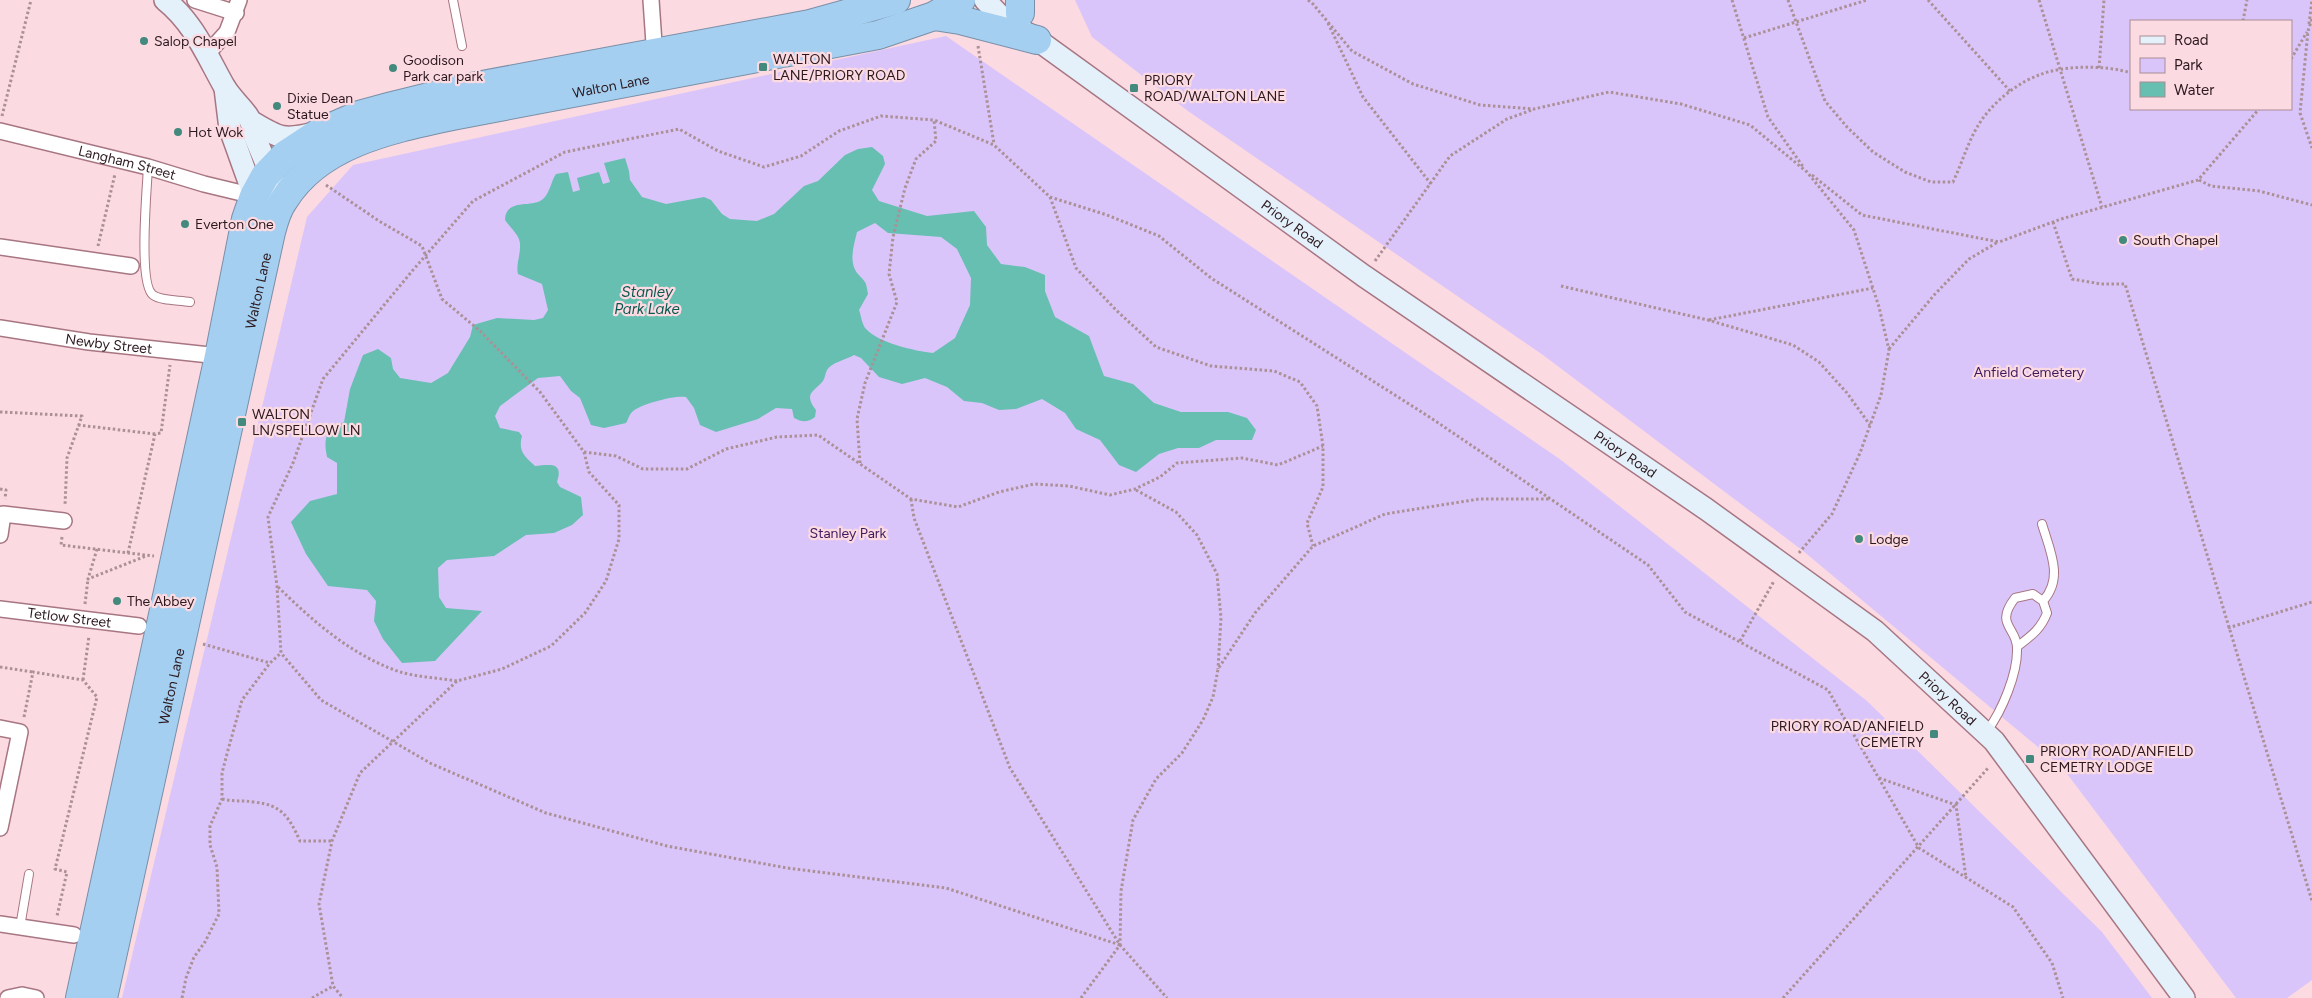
<svg xmlns="http://www.w3.org/2000/svg" width="2312" height="998" viewBox="0 0 2312 998" font-family="Figtree,sans-serif">
  <style>
    .green { fill: #dac5fb; fill-rule: evenodd }
    .water { fill: #66bfb1; fill-rule: evenodd }
    .lines { fill: none; stroke-linecap: round; stroke-linejoin: round }
    .lane-casing { stroke: #a77682; stroke-width: 10 }
    .street-casing { stroke: #a77682; stroke-width: 18 }
    .secondary-casing { stroke: #a77682; stroke-width: 24 }
    .highway-casing { stroke: #7a8fa7; stroke-width: 30 }
    .path { stroke: #ab9096; stroke-width: 3; stroke-dasharray: 2.5 2.5; stroke-linecap: butt }
    .lane { stroke: #fff; stroke-width: 8 }
    .street { stroke: #fff; stroke-width: 15 }
    .secondary { stroke: #e4f1fb; stroke-width: 21 }
    .highway { stroke: #a4cff1; stroke-width: 28 }
    .poi-dot { fill: #44897e; stroke: #fbdae1; stroke-width: 2 }
    .labels { text-anchor: middle; dominant-baseline: central; stroke-width: 4.5; stroke-linejoin: round; paint-order: stroke }
    .poi-label { font-size: 14px; fill: #2c191e; stroke: #fbdae1; text-anchor: start }
    .street-label { font-size: 14px; fill: #2c191e; stroke: #fbdae1 }
    .park-label { font-size: 14px; fill: #3d1a60; stroke: #fbdae1 }
    .water-label { font-size: 15px; font-style: italic; fill: #08574e; stroke: #fbdae1 }
  </style>
  <rect width="100%" height="100%" fill="#fbdae1"/>
  <g class="green">
    <path d="M 1075,0 L 2312,0 L 2312,980 L 2287,998 L 2236,998 L 2062,767 L 1802,550 L 1543,355 L 1188,111 L 1092,37 ZM 2131,21 L 2291,21 L 2291,109 L 2131,109 Z"/>
    <polygon points="946,36 1561,460 1867,701 2102,932 2152,998 122,998 307,217 353,165"/>
  </g>
  <path class="water" d="M 872,147 L 883,156 L 885,164 L 872,190 L 879,201 L 927,216 L 974,211 L 986,227 L 987,245 L 1001,264 L 1025,267 L 1045,275 L 1045,291 L 1055,317 L 1089,336 L 1104,376 L 1133,384 L 1154,403 L 1181,412 L 1228,412 L 1247,418 L 1256,430 L 1252,440 L 1216,440 L 1199,448 L 1178,448 L 1159,454 L 1136,472 L 1119,465 L 1100,440 L 1076,429 L 1065,413 L 1042,399 L 1016,409 L 999,410 L 982,403 L 964,401 L 947,387 L 925,378 L 902,384 L 879,377 L 861,358 L 854,355 C 846,360 832,362 827,370 C 825,374 825,378 823,381 C 814,392 803,393 816,410 L 815,417 C 807,423 802,422 794,418 L 792,409 L 776,408 L 758,419 L 716,432 L 700,425 L 694,408 L 686,397 C 675,395 640,404 632,412 C 629,415 628,420 626,423 L 604,428 L 591,425 L 580,398 L 571,391 L 560,376 L 538,378 L 500,406 L 495,416 L 500,428 L 519,432 L 522,436 C 518,451 524,456 535,466 C 549,465 564,461 557,482 L 560,487 L 581,497 L 583,515 L 572,525 L 554,533 L 526,535 L 494,556 L 447,560 L 438,568 L 439,597 L 446,608 L 482,611 L 435,661 L 402,663 L 383,639 L 374,621 L 376,601 L 367,590 L 328,586 L 306,554 L 291,522 L 310,501 L 337,494 L 337,463 L 327,457 C 323,437 326,431 344,422 L 350,389 L 363,355 L 378,349 L 391,358 L 393,369 L 400,378 L 431,383 L 448,373 L 470,337 L 473,325 L 497,318 L 534,320 L 543,318 L 548,310 L 542,284 L 518,274 C 515,263 524,248 518,237 C 515,231 509,226 505,220 C 506,197 532,209 543,199 C 550,193 551,181 556,174 L 568,172 L 573,192 L 580,190 L 577,178 L 599,172 L 603,184 L 610,182 L 604,163 L 625,158 L 629,171 L 630,180 L 642,197 L 666,204 L 704,197 L 711,200 L 722,214 L 730,219 L 757,221 L 774,214 L 804,186 L 818,181 L 845,155 L 858,149 ZM 875,223 L 888,233 L 941,237 L 957,249 L 971,278 L 970,305 L 955,338 L 933,353 C 915,351 879,343 866,329 C 862,325 861,315 859,310 L 868,294 C 866,281 866,283 858,274 C 848,262 854,245 857,232 Z"/>
  <g class="lines">
    <defs>
      <g id="lane">
        <polyline points="453,0 462,46"/>
        <path d="M 148,167 C 147,188 138,284 153,295 C 161,301 180,300 190,302"/>
        <path d="M 2042,524 C 2050,551 2064,578 2043,601"/>
        <path d="M 1987,731 C 2002,711 2018,673 2017,648 C 2017,627 1994,625 2015,598 L 2033,594 L 2043,601 L 2047,613 C 2041,629 2031,636 2018,646"/>
        <polyline points="20,927 29,874"/>
      </g>
      <g id="street">
        <polyline points="195,0 236,13"/>
        <polyline points="651,0 655,58"/>
        <polyline points="207,54 227,32 239,0"/>
        <path id="s1" d="M 0,131 L 148,167 L 204,184 L 254,196"/>
        <polyline points="0,247 131,266"/>
        <path id="s2" d="M 0,328 L 89,342 L 219,356"/>
        <polyline points="0,535 3,514 64,521"/>
        <path id="s3" d="M 0,609 L 139,626"/>
        <polyline points="0,728 20,732 0,828"/>
        <polyline points="0,924 74,935"/>
        <polyline points="8,998 22,995 36,998"/>
      </g>
      <g id="secondary">
        <path d="M 165,0 C 194,23 207,56 224,86 C 234,104 253,113 254,135 L 282,201"/>
        <path id="s4" d="M 985,0 L 1008,24 L 1032,36 L 1364,276 L 1706,509 L 1875,631 L 1994,741 L 2184,998"/>
        <polyline points="225,88 230,129 254,196 264,198"/>
        <path d="M 254,123 C 279,138 284,141 314,133"/>
      </g>
      <g id="highway">
        <polyline points="1020,0 1020,13"/>
        <polyline points="934,16 960,20 1037,40"/>
        <polyline points="80,998 219,356 246,219 254,196 265,176 285,155 320,132 359,115 392,106 461,89 810,24 896,0"/>
        <path id="s5" d="M 103,998 L 271,232 C 274,221 277,209 284,200 C 319,143 392,129 452,116 L 878,35 L 934,16 L 961,0"/>
      </g>
    </defs>
    <use href="#lane" class="lane-casing"/>
    <use href="#street" class="street-casing"/>
    <use href="#secondary" class="secondary-casing"/>
    <use href="#highway" class="highway-casing"/>
    <g class="path">
      <polyline points="1308,0 1313,4 1352,51 1413,84 1480,105 1534,109 1609,92 1681,104 1750,125 1807,172 1854,230 1879,307 1889,350 1881,395 1860,453 1832,514 1798,554"/>
      <polyline points="1732,0 1768,117 1804,168"/>
      <path d="M 1788,0 L 1825,101 L 1847,127 L 1873,152 L 1905,172 L 1931,182 L 1953,182 C 1964,159 1970,133 1987,113 C 2000,97 2020,82 2039,75 C 2063,65 2107,65 2131,73"/>
      <polyline points="1928,0 2010,91"/>
      <polyline points="2039,0 2102,207"/>
      <polyline points="2312,19 2308,31 2300,113 2312,148"/>
      <polyline points="2243,21 2247,0"/>
      <polyline points="1328,23 1363,97 1431,184"/>
      <polyline points="2309,24 2312,0"/>
      <polyline points="1744,38 1867,0"/>
      <polyline points="978,46 994,144"/>
      <polyline points="2291,59 2307,32"/>
      <polyline points="2099,68 2104,0"/>
      <polyline points="2,116 31,0"/>
      <polyline points="1812,175 1862,215 1999,242 2061,219 2198,180 2259,109"/>
      <polyline points="2199,180 2211,186 2259,191 2312,205"/>
      <polyline points="326,185 379,221 422,246 442,299 480,331 540,392 584,452 589,472 619,505 619,539 606,581 585,613 551,646 502,669 457,681 360,773 332,841 319,904 333,986 343,998"/>
      <polyline points="1050,197 1076,268 1116,310 1156,347 1211,366 1274,371 1300,382 1317,406 1323,446 1323,487 1307,523 1313,546"/>
      <polyline points="2053,222 2072,279 2101,284 2125,284 2312,901"/>
      <polyline points="98,246 115,174"/>
      <polyline points="1375,261 1450,156 1507,119 1532,110"/>
      <polyline points="1561,286 1708,320 1793,345 1819,362 1847,393 1870,425"/>
      <polyline points="1709,320 1873,288"/>
      <polyline points="1889,349 1935,294 1969,259 1998,242"/>
      <polyline points="0,412 82,416 67,458 65,506"/>
      <polyline points="78,425 155,434"/>
      <polyline points="584,452 616,456 643,469 687,469 726,449 777,437 818,435 911,499 958,507 999,492 1034,484 1069,486 1110,495 1135,489 1160,477 1177,463 1242,458 1278,465 1323,446"/>
      <polyline points="860,463 857,419 865,383 897,302 889,274 893,237 905,188 916,159 936,141 934,120"/>
      <polyline points="0,489 6,490 5,499"/>
      <polyline points="1136,490 1176,512 1197,535 1217,574 1221,618 1218,669"/>
      <polyline points="911,499 914,518 1010,768 1120,945 1167,998"/>
      <polyline points="62,537 61,545 154,556"/>
      <polyline points="97,549 88,579 146,556"/>
      <polyline points="128,553 155,434 161,433 170,365"/>
      <path d="M 278,587 C 314,622 351,655 400,672 C 417,677 439,678 457,681"/>
      <polyline points="85,604 88,579"/>
      <polyline points="2228,628 2312,602"/>
      <polyline points="1740,641 1774,581"/>
      <polyline points="203,644 270,663"/>
      <polyline points="0,667 33,672"/>
      <polyline points="83,680 89,636"/>
      <polyline points="24,717 33,672 83,680 97,697 55,869 67,872 57,916"/>
      <polyline points="1879,778 1956,805 1966,878"/>
      <path d="M 222,799 C 234,802 242,800 254,802 C 282,805 289,817 300,841 L 332,841"/>
      <polyline points="1120,945 946,888 787,868 667,846 546,813 432,764 321,700 281,653 277,586 268,517 293,463 323,379 413,270 473,201 565,152 679,129 718,151 764,167 801,156 839,131 881,116 934,120 994,145 1050,197 1107,215 1159,236 1211,278 1431,418 1648,565 1685,612 1828,690 1919,848 2013,907 2052,963 2063,998"/>
      <polyline points="182,998 186,978 194,957 205,942 219,914 217,867 210,845 210,826 222,799 222,773 228,750 242,700 270,663 281,653"/>
      <polyline points="312,998 333,986"/>
      <polyline points="1081,998 1120,945 1121,891 1133,820 1156,779 1182,753 1203,720 1213,697 1218,669 1255,613 1313,546 1385,514 1479,499 1550,499"/>
      <polyline points="1783,998 1989,767"/>
    </g>
    <use href="#lane" class="lane"/>
    <use href="#street" class="street"/>
    <use href="#secondary" class="secondary"/>
    <use href="#highway" class="highway"/>
  </g>
  <g class="poi-dot">
    <circle cx="144" cy="41" r="5"/>
    <rect x="758" y="62" width="10" height="10" rx="2.5"/>
    <circle cx="393" cy="68" r="5"/>
    <rect x="1129" y="83" width="10" height="10" rx="2.5"/>
    <circle cx="277" cy="106" r="5"/>
    <circle cx="178" cy="132" r="5"/>
    <circle cx="185" cy="224" r="5"/>
    <circle cx="2123" cy="240" r="5"/>
    <rect x="237" y="417" width="10" height="10" rx="2.5"/>
    <circle cx="1859" cy="539" r="5"/>
    <circle cx="117" cy="601" r="5"/>
    <rect x="1929" y="729" width="10" height="10" rx="2.5"/>
    <rect x="2025" y="754" width="10" height="10" rx="2.5"/>
  </g>
  <g class="labels">
    <g class="poi-label">
      <text x="154" y="41">Salop Chapel</text>
      <text x="773" y="59">WALTON<tspan x="773" dy="16">LANE/PRIORY ROAD</tspan></text>
      <text x="403" y="60">Goodison<tspan x="403" dy="16">Park car park</tspan></text>
      <text x="1144" y="80">PRIORY<tspan x="1144" dy="16">ROAD/WALTON LANE</tspan></text>
      <text x="287" y="98">Dixie Dean<tspan x="287" dy="16">Statue</tspan></text>
      <text x="188" y="132">Hot Wok</text>
      <text x="195" y="224">Everton One</text>
      <text x="2133" y="240">South Chapel</text>
      <text x="252" y="414">WALTON<tspan x="252" dy="16">LN/SPELLOW LN</tspan></text>
      <text x="1869" y="539">Lodge</text>
      <text x="127" y="601">The Abbey</text>
      <text x="1924" y="726" text-anchor="end">PRIORY ROAD/ANFIELD<tspan x="1924" dy="16">CEMETRY</tspan></text>
      <text x="2040" y="751">PRIORY ROAD/ANFIELD<tspan x="2040" dy="16">CEMETRY LODGE</tspan></text>
    </g>
    <g class="street-label">
      <text stroke="none"><textPath href="#s5" startOffset="1174">Walton Lane</textPath></text>
      <text stroke="none"><textPath href="#s1" startOffset="131">Langham Street</textPath></text>
      <text stroke="none"><textPath href="#s4" startOffset="381">Priory Road</textPath></text>
      <text stroke="none"><textPath href="#s5" startOffset="724">Walton Lane</textPath></text>
      <text stroke="none"><textPath href="#s2" startOffset="110">Newby Street</textPath></text>
      <text stroke="none"><textPath href="#s4" startOffset="786">Priory Road</textPath></text>
      <text stroke="none"><textPath href="#s3" startOffset="70">Tetlow Street</textPath></text>
      <text stroke="none"><textPath href="#s5" startOffset="319">Walton Lane</textPath></text>
      <text stroke="none"><textPath href="#s4" startOffset="1191">Priory Road</textPath></text>
    </g>
    <g class="park-label">
      <text x="2029" y="372">Anfield Cemetery</text>
      <text x="848" y="533">Stanley Park</text>
    </g>
    <g class="water-label">
      <text x="647" y="292">Stanley<tspan x="647" dy="17">Park Lake</tspan></text>
    </g>
  </g>
  <rect x="2130" y="20" width="162" height="90" fill="#fbdae1" stroke="#a88d93"/>
  <rect x="2140" y="36" width="25" height="8" fill="#e4f1fb" stroke="#a88d93"/>
  <text x="2174" y="45" font-size="15" fill="#2c191e">Road</text>
  <rect x="2140" y="58" width="25" height="15" fill="#dac5fb" stroke="#a88d93"/>
  <text x="2174" y="70" font-size="15" fill="#2c191e">Park</text>
  <rect x="2140" y="82" width="25" height="15" fill="#66bfb1" stroke="#a88d93"/>
  <text x="2174" y="95" font-size="15" fill="#2c191e">Water</text>
</svg>
